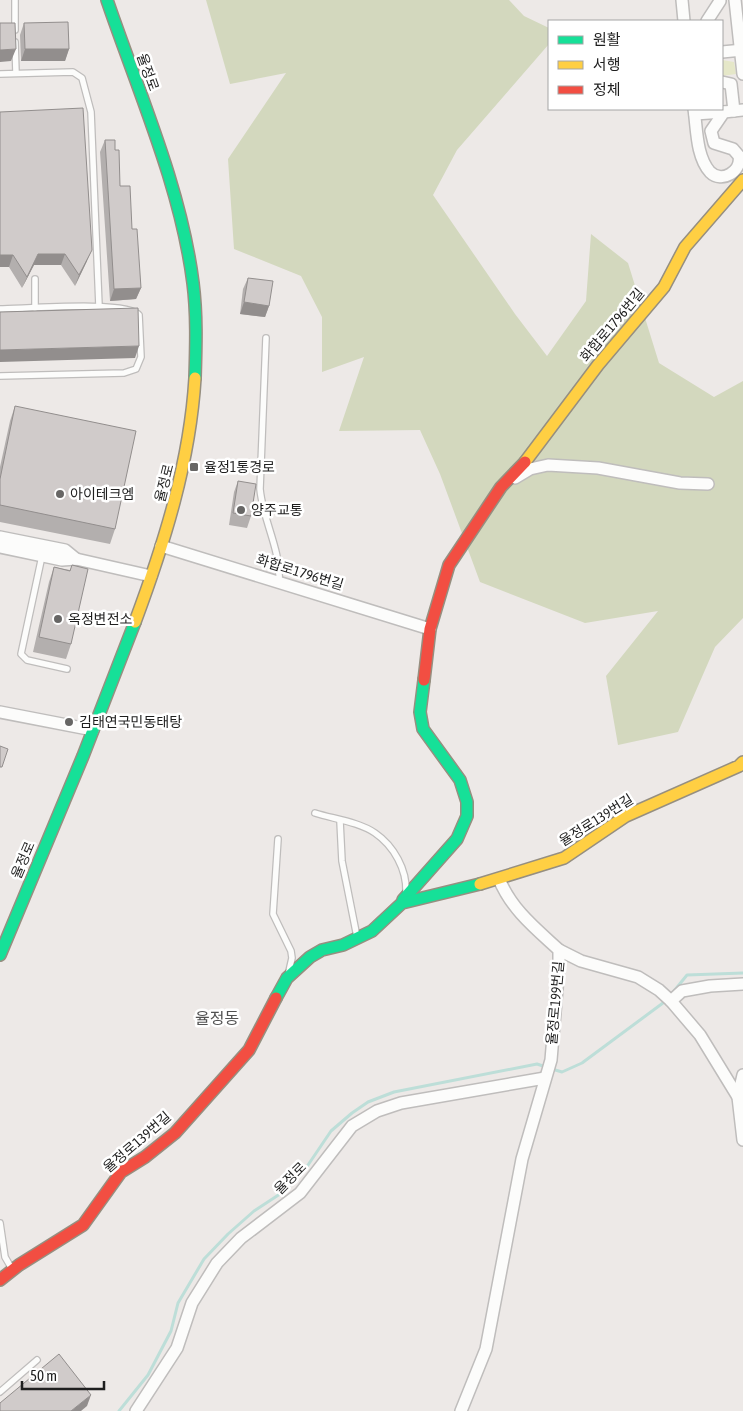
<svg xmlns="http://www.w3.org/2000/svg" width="743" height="1411" viewBox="0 0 743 1411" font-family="'Asap Condensed','Noto Sans KR',sans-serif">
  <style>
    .grass { fill: #e5e7c8 }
    .forest { fill: #d3d8be }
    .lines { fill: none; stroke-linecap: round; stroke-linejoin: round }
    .stream { stroke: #bdded8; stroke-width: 3 }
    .lane-casing { stroke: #bfbdbc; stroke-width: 8 }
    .street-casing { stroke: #bfbdbc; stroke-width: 14 }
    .fast-casing { stroke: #968f80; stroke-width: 14 }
    .slow-casing { stroke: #968f80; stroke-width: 14 }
    .jam-casing { stroke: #968f80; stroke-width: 14 }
    .lane { stroke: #fcfcfb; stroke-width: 5.5 }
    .street { stroke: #fcfcfb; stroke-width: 11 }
    .fast { stroke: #16e098; stroke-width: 11 }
    .slow { stroke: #ffcf43; stroke-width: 11 }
    .jam { stroke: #f24e42; stroke-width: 11 }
    .wall { fill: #b3afae }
    .shaded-wall { fill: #928e8d }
    .building { fill: #d0cbca; stroke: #928e8d }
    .poi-dot { fill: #676665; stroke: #fff; stroke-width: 2 }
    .labels { text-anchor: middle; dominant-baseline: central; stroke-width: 5; stroke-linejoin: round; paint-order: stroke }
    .street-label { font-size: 14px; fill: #1f1f1f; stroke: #fff }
    .poi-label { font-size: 14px; fill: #1f1f1f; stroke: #fff; text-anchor: start }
    .quarter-label { font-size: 16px; fill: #525252; stroke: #fff }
  </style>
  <rect width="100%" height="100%" fill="#ede9e7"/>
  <polygon class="grass" points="722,60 734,62 736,74 722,76"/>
  <polygon class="forest" points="206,0 509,0 524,16 549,28 549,44 457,150 433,195 515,314 547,356 586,301 591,234 628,263 659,363 714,397 743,381 743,618 715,647 678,732 618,745 606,676 658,611 585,623 480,582 440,474 420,430 339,431 364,357 322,372 322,317 301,276 234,249 228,159 286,73 230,84"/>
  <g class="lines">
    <g class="stream">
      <polyline points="674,991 687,975 743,973"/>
      <polyline points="552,1069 562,1072 582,1063 667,1000"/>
      <polyline points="119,1411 148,1375 171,1331 178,1303 204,1259 228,1234 254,1211 283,1192 306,1168 331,1131 352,1113 368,1102 394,1092 537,1064 546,1067"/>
    </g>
    <defs>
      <g id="lane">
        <polyline points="15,0 15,30"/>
        <polyline points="15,42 16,73"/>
        <polyline points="0,74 73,72 82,78 91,112 99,306"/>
        <polyline points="35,308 35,279"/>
        <path d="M 0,309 C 21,309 130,300 139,315 L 141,357 L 136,369 L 124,373 L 0,376"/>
        <path d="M 266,338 L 260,489 C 263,521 281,550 279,581"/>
        <polyline points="42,556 21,654 27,660 67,669"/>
        <path d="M 315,813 C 334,819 359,822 375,833 C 394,846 407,870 406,892"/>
        <polyline points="340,821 342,861 357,937"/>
        <polyline points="278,839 273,914 291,951 292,958 289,971"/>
        <polyline points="0,1223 5,1257 12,1269"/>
        <polyline points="0,1392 37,1360"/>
      </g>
      <g id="street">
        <polyline points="682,0 684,21"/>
        <polyline points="735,0 743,74"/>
        <polyline points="707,21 720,1"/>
        <polyline points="722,52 743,50"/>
        <polyline points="722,82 731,84 734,111"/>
        <path d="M 694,109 C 697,129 696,156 710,172 C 722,184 742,171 739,156 L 733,149 L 714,143 L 711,131 L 724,112 L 743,110"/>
        <polyline points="695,114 724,112"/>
        <polyline points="515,478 530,469 548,465 598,468 680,483 708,484"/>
        <polyline points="0,537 65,550 76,559"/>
        <polyline points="161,546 430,629"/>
        <polyline points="0,547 62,560 76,559 151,576"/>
        <polyline points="0,712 93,730"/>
        <polyline points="559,950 581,961 638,977 659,990 671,1001 700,1035 738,1097 743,1140"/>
        <polyline points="671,1001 682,991 710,986 743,984"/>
        <polyline points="738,1097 743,1075"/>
        <polyline points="136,1411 177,1348 192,1303 217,1263 241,1238 300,1193 352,1126 377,1111 401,1103 545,1078"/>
        <path d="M 461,1411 L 486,1349 L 522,1159 L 551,1060 L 559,965 L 559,950 C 535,928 512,910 499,879"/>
      </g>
      <g id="fast">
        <path d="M 107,0 C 138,91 181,187 193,283 C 197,314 196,346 195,378"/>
        <polyline points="403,900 457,839 467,816 467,802 460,780 423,729 420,712 424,680"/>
        <polyline points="0,955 83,756 135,622"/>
        <polyline points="276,998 287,978 310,957 322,950 343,945 372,931 402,903 480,884"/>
      </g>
      <g id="slow">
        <polyline points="525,462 598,365 664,287 685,247 743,180"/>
        <path d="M 135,622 C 164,544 190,462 195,378"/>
        <polyline points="480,884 564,858 626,816 739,766 743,762"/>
      </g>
      <g id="jam">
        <polyline points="424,680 430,629 449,565 501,487 525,462"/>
        <polyline points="0,1280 19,1265 83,1225 121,1172 145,1157 175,1133 249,1050 276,998"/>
      </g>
    </defs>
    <use href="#lane" class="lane-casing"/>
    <use href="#street" class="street-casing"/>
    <use href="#fast" class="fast-casing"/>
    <use href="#slow" class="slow-casing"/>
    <use href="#jam" class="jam-casing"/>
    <use href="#lane" class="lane"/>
    <use href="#street" class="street"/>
    <use href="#fast" class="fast"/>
    <use href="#slow" class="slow"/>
    <use href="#jam" class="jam"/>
  </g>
  <g class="wall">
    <polygon points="24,23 69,49 65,61 21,61 20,35"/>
    <polygon points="0,112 87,261 75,286 61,265 34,265 22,288 9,267 0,267"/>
    <polygon points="105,140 115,150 120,186 132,229 141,288 136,299 110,301 100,152"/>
    <polygon points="248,278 269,306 265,317 240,314 243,289"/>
    <polygon points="15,406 115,529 110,544 0,522 0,467 10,421"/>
    <polygon points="238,481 251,516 247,528 229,525 234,492"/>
    <polygon points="72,565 71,644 66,659 33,652 49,582 54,567 70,570"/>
  </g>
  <g class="shaded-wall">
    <polygon points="16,49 11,61 0,62 0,50"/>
    <polygon points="25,49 69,49 65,61 21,61"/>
    <polygon points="92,250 87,261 75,286 79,275"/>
    <polygon points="38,254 65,254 61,265 34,265 22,288 27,277"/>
    <polygon points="0,255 13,255 9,267 0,267"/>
    <polygon points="141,288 136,299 110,301 114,289"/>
    <polygon points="244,302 269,306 265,317 240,314"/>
    <polygon points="139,346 135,358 0,362 0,350"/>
    <polygon points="91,1395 87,1406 81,1411 71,1411"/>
  </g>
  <g class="building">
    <polygon points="68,22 69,49 25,49 24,23"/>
    <polygon points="0,23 15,23 16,49 0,50"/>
    <polygon points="83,108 92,250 79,275 65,254 38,254 27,277 13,255 0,255 0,112"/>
    <polygon points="105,140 115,140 115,150 119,150 120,186 130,186 132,229 137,229 141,288 114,289"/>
    <polygon points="248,278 273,281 269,306 244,302"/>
    <polygon points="138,308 139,346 0,350 0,312"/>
    <polygon points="15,406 136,431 115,529 0,505 0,479"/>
    <polygon points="238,481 256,484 251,516 233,513"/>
    <polygon points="72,565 88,569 71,644 39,637 54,567 70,571"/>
    <polygon points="0,746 8,749 2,767 0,767"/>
    <polygon points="59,1354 91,1395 71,1411 0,1411 0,1403"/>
  </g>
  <g class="poi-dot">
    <rect x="189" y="462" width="10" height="10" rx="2.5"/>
    <circle cx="60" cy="494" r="5"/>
    <circle cx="241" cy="510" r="5"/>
    <circle cx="58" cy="619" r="5"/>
    <circle cx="69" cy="722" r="5"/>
  </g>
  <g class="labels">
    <g class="street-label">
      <text transform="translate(148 72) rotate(70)">율정로</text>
      <text transform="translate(612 325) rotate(-50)">화합로1796번길</text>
      <text transform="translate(164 483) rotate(-76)">율정로</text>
      <text transform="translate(300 572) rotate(17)">화합로1796번길</text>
      <text transform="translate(596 820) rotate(-32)">율정로139번길</text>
      <text transform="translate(23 860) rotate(-67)">율정로</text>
      <text transform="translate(555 1003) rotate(-85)">율정로199번길</text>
      <text transform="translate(137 1142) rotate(-41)">율정로139번길</text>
      <text transform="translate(290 1178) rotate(-45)">율정로</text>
    </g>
    <g class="poi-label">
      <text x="204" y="467">율정1통경로</text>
      <text x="70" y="494">아이테크엠</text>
      <text x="251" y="510">양주교통</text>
      <text x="68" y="619">옥정변전소</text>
      <text x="79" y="722">김태연국민동태탕</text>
    </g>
    <g class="quarter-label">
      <text x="217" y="1018">율정동</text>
    </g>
  </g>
  <rect x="548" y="20" width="175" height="90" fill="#ffffff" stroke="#a5a5a5"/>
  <rect x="558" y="36" width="25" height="8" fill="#16e098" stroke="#a5a5a5"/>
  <text x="593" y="45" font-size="15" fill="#1f1f1f">원활</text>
  <rect x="558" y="61" width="25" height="8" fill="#ffcf43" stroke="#a5a5a5"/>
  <text x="593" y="70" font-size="15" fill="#1f1f1f">서행</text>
  <rect x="558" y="86" width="25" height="8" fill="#f24e42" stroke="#a5a5a5"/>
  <text x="593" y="95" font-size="15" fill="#1f1f1f">정체</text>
  <path d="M22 1381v8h82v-8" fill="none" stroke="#1f1f1f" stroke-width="2.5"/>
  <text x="30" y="1381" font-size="15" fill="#1f1f1f" stroke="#ffffff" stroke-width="4" paint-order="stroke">50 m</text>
</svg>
